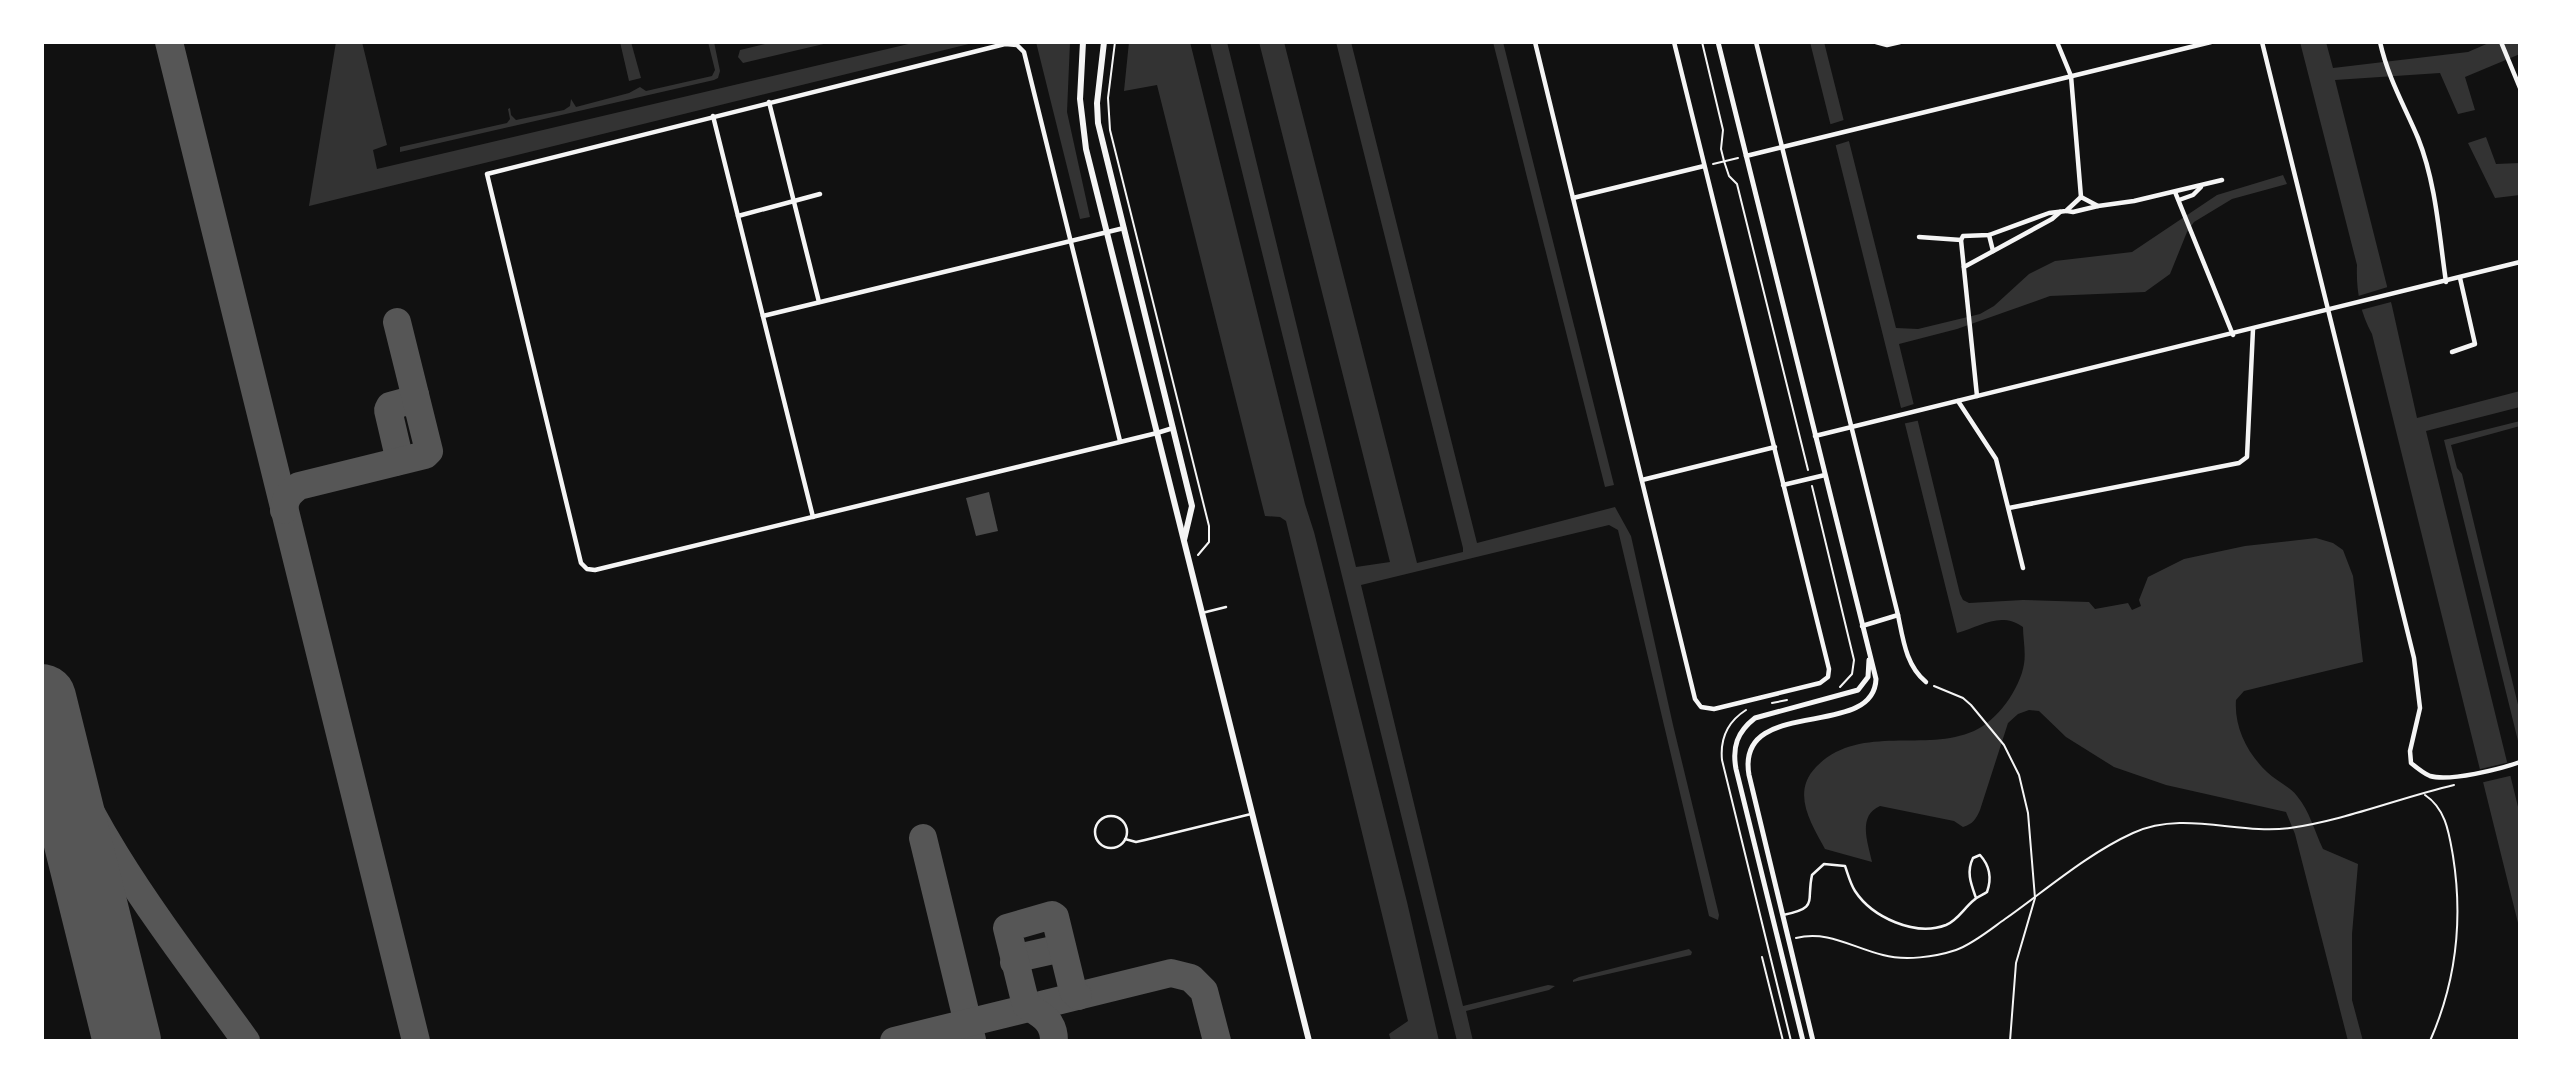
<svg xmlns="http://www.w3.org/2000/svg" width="2562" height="1083" viewBox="0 0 2562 1083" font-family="'Roboto Serif',serif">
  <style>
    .water { fill: #333 }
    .pier { fill: #111 }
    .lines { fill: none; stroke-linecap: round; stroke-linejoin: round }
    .taxiway { stroke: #565656; stroke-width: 28 }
    .runway { stroke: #565656; stroke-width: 68 }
    .building { fill: #4a4a4a }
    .path { stroke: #f5f5f5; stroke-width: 2 }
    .service { stroke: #f5f5f5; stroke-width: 2.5 }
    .minor { stroke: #f5f5f5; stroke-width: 4.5 }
    .tertiary { stroke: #f5f5f5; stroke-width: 5 }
    .secondary { stroke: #f5f5f5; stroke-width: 6 }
  </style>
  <rect width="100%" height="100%" fill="#111"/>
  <g class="water">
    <polygon points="336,42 362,42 387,145 373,150 377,169 917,42 977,42 309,206"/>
    <polygon points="620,42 631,42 641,78 629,81"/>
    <polygon points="708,42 714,42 720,71 718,78 714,80 400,152 400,147 507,123 510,119 508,109 510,108 511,115 516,120 564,110 570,106 571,99 576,107 629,93 640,87 646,91 712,76 715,70"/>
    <polygon points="773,42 832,42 743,63 738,57 740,50"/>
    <polygon points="1036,42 1070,42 1067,112 1090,217 1080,219"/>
    <polygon points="1129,42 1190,42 1305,504 1314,532 1407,902 1439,1041 1391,1041 1389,1034 1408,1021 1286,521 1280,517 1265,516 1157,85 1124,91"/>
    <polygon points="1210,42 1227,42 1356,567 1390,562 1259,42 1284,42 1417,563 1463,552 1463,548 1336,42 1351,42 1477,543 1615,507 1631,536 1673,725 1719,915 1718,920 1709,916 1618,530 1609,525 1361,585 1463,1006 1548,985 1555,986 1549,990 1466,1011 1473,1041 1457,1041"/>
    <polygon points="1493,42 1503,42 1614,485 1605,487"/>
    <path d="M 1810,42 L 1824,42 L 1896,328 L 1918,329 L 1980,314 L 1994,306 L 2029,274 L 2055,261 L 2132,252 L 2217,195 L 2283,175 L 2287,184 L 2232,199 L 2194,222 L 2187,232 L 2170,274 L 2145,292 L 2050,296 L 1957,329 L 1899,344 L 1960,594 L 1963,600 L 1969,603 L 2023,600 L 2089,602 L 2095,609 L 2128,603 L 2132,610 L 2141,606 L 2139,600 L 2148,577 L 2184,559 L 2245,546 L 2316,538 L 2333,543 L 2343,550 L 2353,576 L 2363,662 L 2244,691 L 2236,700 C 2234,727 2247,753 2267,772 C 2276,781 2289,786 2297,796 C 2310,812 2314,830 2323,849 L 2358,864 L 2352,934 L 2352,1000 L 2363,1041 L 2348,1041 L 2295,834 L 2286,812 L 2166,785 L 2114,767 L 2066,737 L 2039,711 L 2029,710 L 2018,714 L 2008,723 L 1980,810 C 1976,819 1973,824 1963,827 L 1954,821 L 1880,806 C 1857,816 1868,843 1872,862 L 1825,849 C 1811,823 1791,793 1816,767 C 1859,723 1924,753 1974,731 C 1997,721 2020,689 2024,664 C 2026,652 2023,638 2023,627 C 2000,611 1980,627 1957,633 Z"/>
    <path d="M 2300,42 L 2326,42 L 2333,68 L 2468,52 L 2491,42 L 2520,42 L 2520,54 L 2465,77 L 2475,110 L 2458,114 L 2440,73 L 2335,80 L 2392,306 L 2417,418 L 2520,391 L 2520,407 L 2426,431 L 2520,815 L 2520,931 L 2372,334 C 2360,312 2356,290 2357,265 Z"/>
    <polygon points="2486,137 2496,164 2520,163 2520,195 2495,198 2468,143"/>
    <polygon points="2520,421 2520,426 2451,445 2457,468 2462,474 2520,713 2519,745 2444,440"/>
    <polygon points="1689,949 1692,952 1691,955 1573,982 1573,980 1579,977"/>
  </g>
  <g class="pier">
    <polygon points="1847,119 1853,143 1849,141 1833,146 1828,125"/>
    <polygon points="2391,286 2395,303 2391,302 2357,311 2355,297"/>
    <polygon points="1917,403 1921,420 1902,424 1898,409"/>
    <polygon points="2510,762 2514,775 2480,783 2476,770"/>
  </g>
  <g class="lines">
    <g class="taxiway">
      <polyline points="169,42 416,1041"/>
      <polyline points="395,462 399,457 388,410 390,406 412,400 415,395"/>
      <path d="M 284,510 C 285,498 289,493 299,486 L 425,455 L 429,451 L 397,322"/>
      <path d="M 44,705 C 84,830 170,935 246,1041"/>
      <polyline points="923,838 972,1040"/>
      <polyline points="1014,962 1017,958 1062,948"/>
      <polyline points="894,1041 1171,973 1191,978 1204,991 1217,1041"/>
      <path d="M 1054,1041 C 1054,1020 1041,1015 1026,1005 L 1007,928 L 1052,915 L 1055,917 L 1073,991 L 1078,996"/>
    </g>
    <polyline class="runway" points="42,698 127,1041"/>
  </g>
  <polygon class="building" points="989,492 998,531 976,536 966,498"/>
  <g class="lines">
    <g class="path">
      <polyline points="1115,42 1108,98 1110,130 1209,526 1209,542 1198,555"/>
      <polyline points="1702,42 1723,130 1721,149 1724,161 1729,176 1737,184 1808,470"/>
      <polyline points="1713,164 1738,158"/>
      <polyline points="1812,486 1854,660 1852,674 1840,687"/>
      <polyline points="1934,686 1963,698 1971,705 2004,745 2019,775 2028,813 2035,898 2016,963 2010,1041"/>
      <polyline points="1772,703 1787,700"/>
      <path d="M 1746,710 C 1727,722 1720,739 1722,760 L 1791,1041"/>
      <path d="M 2425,795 C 2446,809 2449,833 2453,856 C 2463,919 2456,982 2430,1041"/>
      <path d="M 1796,938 C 1828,930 1853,948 1883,955 C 1905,961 1935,957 1956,950 C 1973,944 1991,929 2005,919 C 2046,890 2087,854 2133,833 C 2184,810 2238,835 2290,828 C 2346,820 2399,798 2454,785"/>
      <polyline points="1762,957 1783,1041"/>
    </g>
    <g class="service">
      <polyline points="1202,613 1226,607"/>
      <circle cx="1111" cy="832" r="16"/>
      <polyline points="1125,839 1136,842 1145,840 1251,814"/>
      <path d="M 1783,915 C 1819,908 1806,902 1812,875 L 1824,864 L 1845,866 C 1848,874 1850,883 1855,891 C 1872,917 1915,937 1946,925 C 1958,920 1964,908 1974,900 C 1978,896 1983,895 1987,892 C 1992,878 1990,866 1980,855 L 1973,858 C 1966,872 1971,884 1976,898"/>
    </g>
    <g class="minor">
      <polyline points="1535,42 1695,699 1701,707 1714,709 1820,683 1828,677 1829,669 1674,42"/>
      <polyline points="1756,42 1898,615"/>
      <polyline points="1876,42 1887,45 1900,42"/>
      <polyline points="2057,42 2071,76 2081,197"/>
      <path d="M 2262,42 L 2414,658 L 2420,708 L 2410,751 L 2411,763 C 2417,768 2423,773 2430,776 C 2449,782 2501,769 2520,762"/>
      <path d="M 2380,42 C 2388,78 2404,105 2418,138 C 2436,183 2439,234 2446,282"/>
      <polyline points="2501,42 2520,88"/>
      <polyline points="769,102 819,302"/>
      <polyline points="713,116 813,517"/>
      <polyline points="1746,156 2211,42"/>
      <polyline points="2175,192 2233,335"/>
      <polyline points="1573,198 1704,166"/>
      <polyline points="2179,200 2193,195 2201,187"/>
      <polyline points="2067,211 2073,212 2098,206"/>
      <polyline points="738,216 820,194"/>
      <polyline points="1989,235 1993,251"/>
      <polyline points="1919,237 1961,240"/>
      <polyline points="1964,267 2052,219 2060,212"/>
      <polyline points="763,316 1124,228"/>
      <polyline points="2452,352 2475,344 2460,278"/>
      <polyline points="1977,396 1961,240 1963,236 1989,235 2049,213 2066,211 2081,197 2098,206 2134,201 2222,180"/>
      <polyline points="1958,401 1996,459 2023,568"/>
      <polyline points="1815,436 2520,262"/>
      <polyline points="1120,441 1024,52 1017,45 1005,44 487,174 581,563 587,569 595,570 1157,433 1173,428"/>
      <polyline points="1642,480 1775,447"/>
      <polyline points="1783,485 1825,475"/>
      <polyline points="2009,508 2239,463 2247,457 2253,329"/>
      <path d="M 1862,626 L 1898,615 C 1903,639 1906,666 1926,682"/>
    </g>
    <g class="tertiary">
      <path d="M 1718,42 L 1876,679 C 1874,741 1735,695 1749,775 L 1813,1041"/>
      <path d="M 1803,1041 L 1736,769 C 1732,747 1737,732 1755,718 L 1858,690 L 1868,677 L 1869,660"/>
    </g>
    <g class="secondary">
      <polyline points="1083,42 1080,99 1086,149 1309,1041"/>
      <polyline points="1104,42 1097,103 1098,123 1192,506 1184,540"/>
    </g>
  </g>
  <rect width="2562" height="1083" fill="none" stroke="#ffffff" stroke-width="88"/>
</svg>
